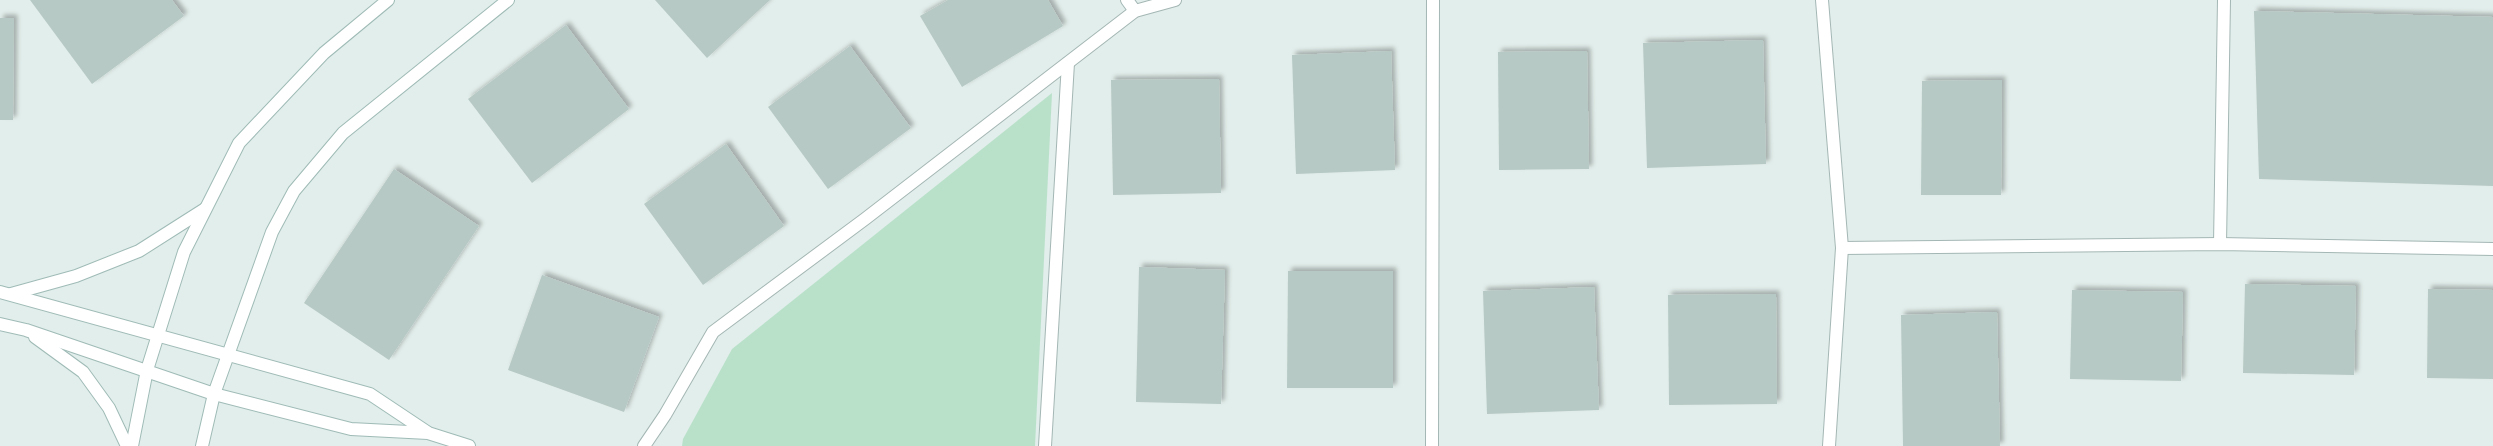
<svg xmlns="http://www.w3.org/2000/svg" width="2493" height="446" viewBox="0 0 2493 446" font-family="'Golos Text',sans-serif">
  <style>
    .green { fill: #b9e1ca }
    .building { fill: #b7c9c4; filter: url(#shadow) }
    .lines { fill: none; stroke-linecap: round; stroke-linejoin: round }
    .street-casing { stroke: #a4b7b4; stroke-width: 14 }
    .secondary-casing { stroke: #9fbbb6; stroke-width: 14 }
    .street { stroke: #fff; stroke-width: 12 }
    .secondary { stroke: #fff; stroke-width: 12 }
  </style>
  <defs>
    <filter id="shadow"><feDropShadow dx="3.5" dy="-3.5" stdDeviation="2" flood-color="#0004"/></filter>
  </defs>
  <rect width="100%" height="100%" fill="#e2eeeb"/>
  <polygon class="green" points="1052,93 1035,446 682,446 683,439 732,349"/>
  <g class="building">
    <polygon points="30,0 172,0 184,16 92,84"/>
    <polygon points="655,0 770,0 707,58"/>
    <polygon points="948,0 1048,0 1063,26 962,87 920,16"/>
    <polygon points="2254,11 2493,17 2493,186 2259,179"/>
    <polygon points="0,18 14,18 13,120 0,120"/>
    <polygon points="566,25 629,109 532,183 468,99"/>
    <polygon points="1763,40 1766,164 1647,168 1643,43"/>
    <polygon points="850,46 911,128 828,189 768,107"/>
    <polygon points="1391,51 1395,170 1296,174 1292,55"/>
    <polygon points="1587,51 1589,169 1499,170 1498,52"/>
    <polygon points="1219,79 1221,193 1113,195 1111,80"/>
    <polygon points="2002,80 2001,195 1921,195 1922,81"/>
    <polygon points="726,144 784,226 703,285 644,204"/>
    <polygon points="394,169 479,226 389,360 304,303"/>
    <polygon points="1139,267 1225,270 1221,404 1136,402"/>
    <polygon points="1288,271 1393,271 1393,388 1287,388"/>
    <polygon points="542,275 659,317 624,412 508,370"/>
    <polygon points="2245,284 2356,286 2354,375 2243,373"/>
    <polygon points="1594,287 1599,410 1487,414 1483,291"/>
    <polygon points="2428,289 2493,290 2493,379 2427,378"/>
    <polygon points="2072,290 2183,292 2181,381 2070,379"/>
    <polygon points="1776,294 1777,404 1669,405 1668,295"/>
    <polygon points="1997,312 2000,446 1903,446 1901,315"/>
  </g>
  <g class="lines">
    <defs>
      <g id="street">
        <polyline points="1127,0 1135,11"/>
        <polyline points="1822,0 1842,248 1829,446"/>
        <polyline points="2220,244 2224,0"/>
        <polyline points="1842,248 2220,244 2493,249"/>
        <polyline points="644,446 665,415 713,332 865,219 1135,11 1175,0"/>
        <polyline points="1045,446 1068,63"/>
        <polyline points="1432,446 1433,0"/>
      </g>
      <g id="secondary">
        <polyline points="0,292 370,394 427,432"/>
        <polyline points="11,294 76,276 139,251 205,209"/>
        <polyline points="0,324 26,330 214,394 351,429 428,433 469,446"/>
        <polyline points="35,337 83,372 109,408 127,446"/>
        <polyline points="132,446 147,370 184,252 239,143 324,53 388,0"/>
        <polyline points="202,446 214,394 272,232 294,191 343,133 508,0"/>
      </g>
    </defs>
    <use href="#street" class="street-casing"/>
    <use href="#secondary" class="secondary-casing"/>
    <use href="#street" class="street"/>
    <use href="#secondary" class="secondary"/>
  </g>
</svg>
